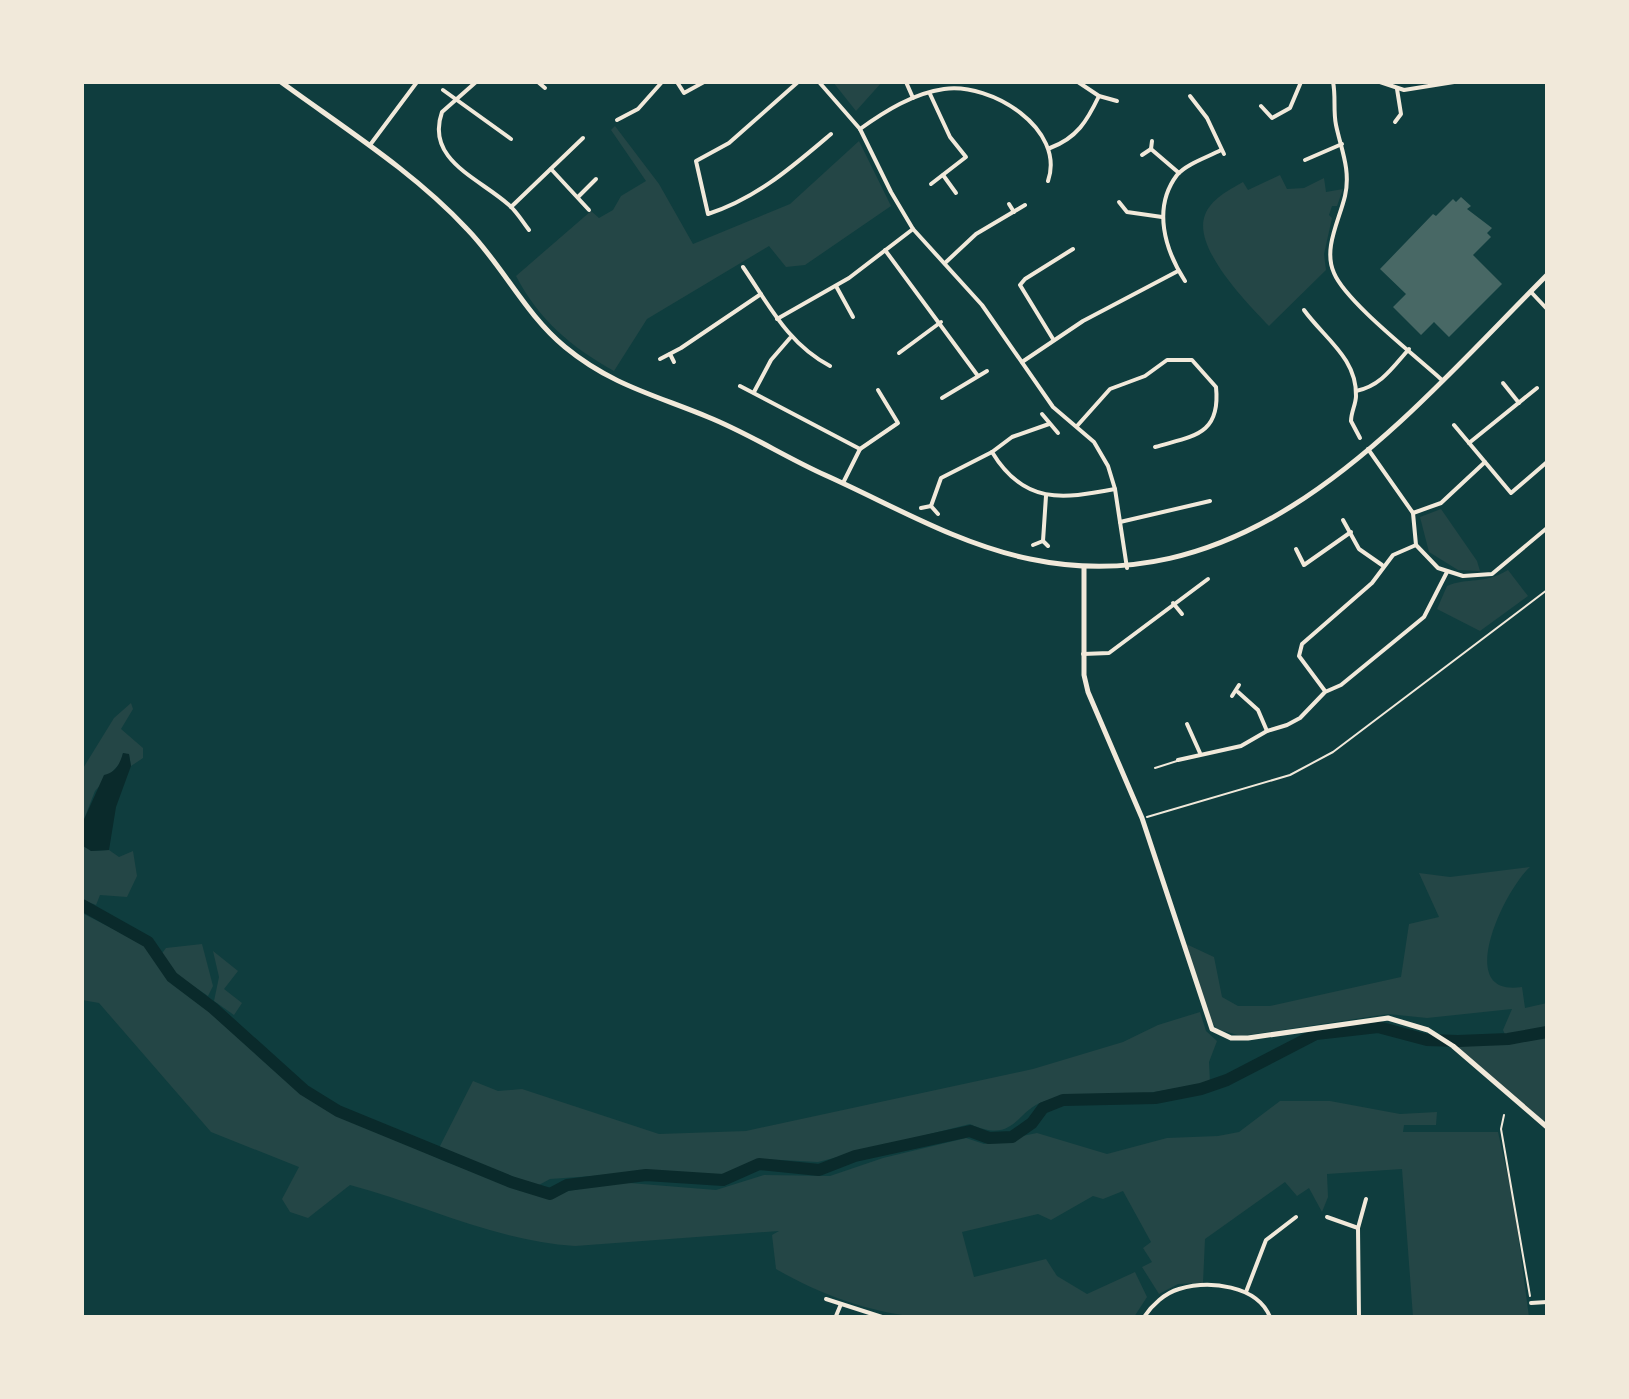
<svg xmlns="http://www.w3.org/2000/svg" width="1629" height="1399" viewBox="0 0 1629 1399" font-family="'Golos Text',sans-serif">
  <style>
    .green { fill: #244646 }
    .water { fill: #0a2a2b }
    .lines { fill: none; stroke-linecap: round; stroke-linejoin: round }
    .river { stroke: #0a2a2b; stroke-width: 12 }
    .building { fill: #486865 }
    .path { stroke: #f1e9da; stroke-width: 2 }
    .service { stroke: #f1e9da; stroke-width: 2 }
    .minor { stroke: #f1e9da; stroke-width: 4 }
    .tertiary { stroke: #f1e9da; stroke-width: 5 }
  </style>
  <rect width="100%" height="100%" fill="#0f3d3e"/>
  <g class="green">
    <polygon points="833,82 882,82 856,111"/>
    <path d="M 615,126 L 659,184 L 693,244 L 790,204 L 859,141 L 891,206 L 805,265 L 786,267 L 769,246 L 647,319 L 614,371 C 571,347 539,320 516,276 L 591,211 L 599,218 L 613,210 L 621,196 L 646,181 L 611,130 Z"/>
    <path d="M 1280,175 L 1287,189 L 1304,188 L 1324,178 L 1326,192 L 1343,189 L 1337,206 L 1332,206 L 1329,215 L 1332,218 L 1324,254 L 1326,270 L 1269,326 C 1249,305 1192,248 1205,215 C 1211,199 1229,190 1243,182 L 1248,190 Z"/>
    <polygon points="1441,509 1477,561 1480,571 1458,570 1429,552 1420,517"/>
    <path d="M 1508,570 L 1528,596 L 1480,631 L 1437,609 L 1447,586 C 1468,577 1483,585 1508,570 Z"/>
    <polygon points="131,703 133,709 121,729 143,748 143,758 131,766 129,755 123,753 121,762 95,791 82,824 82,770 114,718"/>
    <polygon points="82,842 91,851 109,850 119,857 133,851 137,876 127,897 100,895 96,905 82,900"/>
    <path d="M 1530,867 C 1505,889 1452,998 1522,987 L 1525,1008 L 1547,1003 L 1547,1031 L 1508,1041 L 1503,1030 L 1512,1009 L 1427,1018 L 1388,1014 L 1241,1036 L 1217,1029 L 1210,1019 L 1186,944 L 1214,957 L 1222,997 L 1238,1006 L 1270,1006 L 1401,977 L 1409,924 L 1439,917 L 1419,873 L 1450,877 Z"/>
    <path d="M 82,913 L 143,944 L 181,986 L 307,1098 L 444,1161 L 548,1199 L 568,1191 L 617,1182 L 716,1190 L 764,1175 L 830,1176 L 883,1158 L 966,1138 L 984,1144 L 1037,1133 L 1107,1154 L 1167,1138 L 1218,1136 L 1239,1132 L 1280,1101 L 1330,1101 L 1400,1114 L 1437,1112 L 1436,1125 L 1404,1125 L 1403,1132 L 1498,1132 L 1514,1204 L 1529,1317 L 1413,1317 L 1402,1169 L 1327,1174 L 1328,1197 L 1322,1212 L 1309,1188 L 1297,1196 L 1285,1182 L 1205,1239 L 1203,1283 L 1178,1284 L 1159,1294 L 1142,1267 L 1152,1262 L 1143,1248 L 1151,1242 L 1123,1191 L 1103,1199 L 1093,1196 L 1051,1220 L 1038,1214 L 962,1232 L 974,1277 L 1046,1259 L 1057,1276 L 1087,1294 L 1135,1272 L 1147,1297 L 1134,1317 L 918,1317 C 868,1312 819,1294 776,1269 L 772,1235 L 779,1231 L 575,1246 C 496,1241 425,1205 350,1185 L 308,1218 L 290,1212 L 282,1199 L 299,1167 L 211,1132 L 99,1003 L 82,1000 Z"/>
    <polygon points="202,944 213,986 208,996 171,971 160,956 166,948"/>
    <polygon points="213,951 238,971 224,989 242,1003 234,1015 214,1001 219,977"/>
    <path d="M 1200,1012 L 1206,1031 L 1217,1041 L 1209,1062 L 1210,1082 C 1173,1089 1137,1096 1100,1098 C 1080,1099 1064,1096 1045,1101 C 1015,1110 1016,1145 970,1124 L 818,1162 L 762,1159 L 721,1178 L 649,1172 L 550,1179 L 537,1186 L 439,1148 L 473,1081 L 498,1091 L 522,1089 L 659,1134 L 746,1131 L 1033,1069 L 1123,1042 L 1158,1025 Z"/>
    <polygon points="1547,1034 1547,1119 1541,1122 1452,1043 1500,1044"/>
  </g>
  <path class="water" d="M 123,753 L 129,754 L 131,766 L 116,807 L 109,850 L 91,851 L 83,846 L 82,824 L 104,775 C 115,773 120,764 123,753 Z"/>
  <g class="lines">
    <polyline class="river" points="82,905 148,942 172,977 213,1008 304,1090 338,1111 511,1182 550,1194 567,1185 646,1175 723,1180 759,1164 819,1170 855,1156 970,1131 989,1138 1012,1137 1032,1123 1043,1108 1063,1100 1155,1098 1201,1089 1227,1080 1316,1034 1378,1027 1427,1040 1458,1041 1508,1039 1547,1032"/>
  </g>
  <polygon class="building" points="1461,197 1471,206 1467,209 1492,228 1487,233 1491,237 1473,255 1502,284 1449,337 1434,322 1421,335 1393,307 1406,294 1380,269 1433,214 1436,216 1453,199 1456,202"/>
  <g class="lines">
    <g class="path">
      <polyline points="1147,817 1290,775 1333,752 1547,590"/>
      <polyline points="1504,1115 1501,1129 1530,1296"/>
    </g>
    <polyline class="service" points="1155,768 1177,761"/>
    <g class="minor">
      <path d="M 476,82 L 442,112 C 425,160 479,178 509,205 C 517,212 522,221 529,230"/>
      <polyline points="538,82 545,88"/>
      <polyline points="677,82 684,93 704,82"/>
      <path d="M 798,82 L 729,143 L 696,161 L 708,214 C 757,198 792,167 831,134"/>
      <polyline points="819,82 860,129 891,192 913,229 982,305 1053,407 1094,442 1108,466 1115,489 1127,568"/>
      <polyline points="906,82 913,98"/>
      <polyline points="1078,82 1099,96 1117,101"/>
      <path d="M 1333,82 C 1336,96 1333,111 1336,125 C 1341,149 1351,170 1345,196 C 1339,221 1323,249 1334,273 C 1346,302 1416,356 1442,380"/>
      <polyline points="1380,82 1404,90 1454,82"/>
      <polyline points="443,90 511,139"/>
      <polyline points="930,94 950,137 966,157 931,184"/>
      <polyline points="1190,96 1207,118 1224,154"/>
      <polyline points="1261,106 1272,118 1290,108 1301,82"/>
      <polyline points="617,120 638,109 662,82"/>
      <polyline points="1395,122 1401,114 1397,89"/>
      <path d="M 860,129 C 885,111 914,93 944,89 C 991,82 1066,129 1048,181"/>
      <polyline points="1152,141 1151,149 1179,173"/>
      <polyline points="370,145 417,82"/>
      <path d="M 1050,148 C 1077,138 1087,121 1099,96"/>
      <polyline points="1142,155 1151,149"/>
      <polyline points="1305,160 1342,144"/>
      <polyline points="551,169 589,210"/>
      <polyline points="943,175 956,193"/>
      <polyline points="578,197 596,179"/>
      <polyline points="1119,202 1127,212 1162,217"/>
      <polyline points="1009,204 1014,212"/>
      <polyline points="511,207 583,138"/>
      <polyline points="885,250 978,376"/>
      <polyline points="945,263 976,234 1025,205"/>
      <path d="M 743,267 C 769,305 788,344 830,366"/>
      <path d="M 1185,281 C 1165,250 1152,208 1177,175 C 1186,164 1208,157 1221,150"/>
      <polyline points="836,286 853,317"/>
      <polyline points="1531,292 1547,309"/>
      <path d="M 1304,310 C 1324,338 1357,358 1356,396 C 1356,404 1351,412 1351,421 L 1360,438"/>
      <polyline points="777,319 849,278 913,229"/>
      <polyline points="1053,339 1020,285 1025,279 1073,249"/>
      <polyline points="899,353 941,322"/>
      <polyline points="670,354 674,362"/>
      <polyline points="660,359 681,348 761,294"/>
      <polyline points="1022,362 1083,321 1178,271"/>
      <polyline points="1503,383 1519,403"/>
      <polyline points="740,386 860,449"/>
      <path d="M 1356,391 C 1381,386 1393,367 1409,349"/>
      <polyline points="754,392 771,360 790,338"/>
      <polyline points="942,398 987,371"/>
      <polyline points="1042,414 1058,433"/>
      <polyline points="1454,425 1511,493 1547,462"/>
      <path d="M 1077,426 L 1110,389 L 1145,376 L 1167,360 L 1192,360 L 1216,387 C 1221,436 1192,436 1155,447"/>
      <polyline points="1469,443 1537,388"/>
      <polyline points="1368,449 1413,513 1416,545 1438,568 1463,576 1492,574 1547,528"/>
      <path d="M 992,452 C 1024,505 1062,499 1115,489"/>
      <polyline points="843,483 860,449 898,423 878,390"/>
      <polyline points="1046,496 1043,541 1048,546"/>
      <polyline points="921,508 931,506"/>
      <polyline points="1413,513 1441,503 1485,462"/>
      <polyline points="938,514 931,506 941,478 992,452 1012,437 1049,424"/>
      <polyline points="1343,520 1359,549 1382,565"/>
      <polyline points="1120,522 1210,501"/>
      <polyline points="1033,545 1043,541"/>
      <polyline points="1296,549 1304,565 1351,532"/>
      <polyline points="1173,603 1182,614"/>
      <polyline points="1083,654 1109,653 1208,579"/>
      <polyline points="1325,691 1299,656 1302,644 1372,583 1393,555 1416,545"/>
      <polyline points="1238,692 1258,710 1267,731"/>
      <polyline points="1232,696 1239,685"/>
      <polyline points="1187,724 1200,753"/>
      <polyline points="1178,760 1241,746 1267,731 1287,725 1300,718 1325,692 1341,685 1424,617 1447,572"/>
      <polyline points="1327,1217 1358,1228"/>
      <polyline points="1246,1292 1266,1240 1296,1217"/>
      <polyline points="826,1299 882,1317"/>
      <polyline points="1531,1303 1547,1302"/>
      <polyline points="836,1316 841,1304"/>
      <path d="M 1144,1317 C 1152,1305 1165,1293 1179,1289 C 1209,1280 1257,1285 1270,1317"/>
      <polyline points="1359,1317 1358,1228 1366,1199"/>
    </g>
    <g class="tertiary">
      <path d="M 281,82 C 344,128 414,172 467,229 C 503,266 525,314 565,347 C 611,385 655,395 708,417 C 748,433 785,457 825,475 C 892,505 957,544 1030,559 C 1254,606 1405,417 1547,275"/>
      <polyline points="1084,568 1084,675 1088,692 1142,818 1212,1029 1231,1038 1248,1038 1388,1018 1428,1030 1453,1046 1547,1127"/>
    </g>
  </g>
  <rect width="1629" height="1399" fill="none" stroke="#f1e9da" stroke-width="168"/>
</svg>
